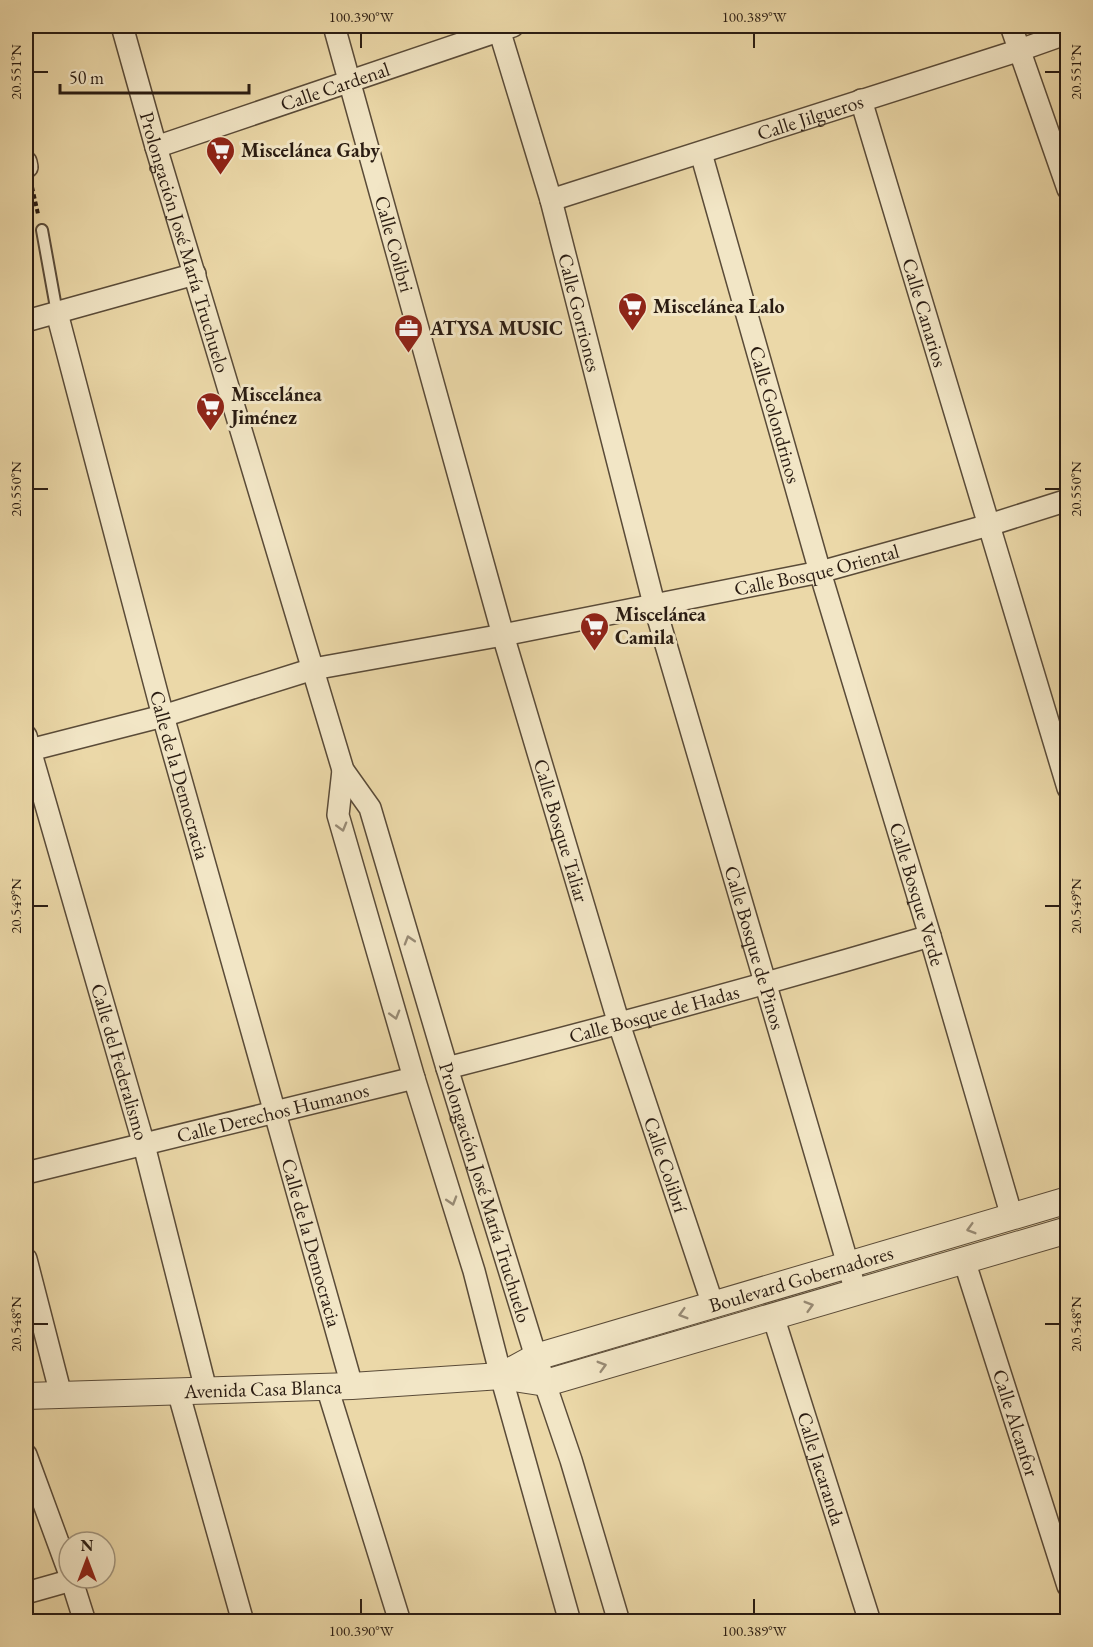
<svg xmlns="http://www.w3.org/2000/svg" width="1093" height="1647" viewBox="0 0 1093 1647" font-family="'EB Garamond',serif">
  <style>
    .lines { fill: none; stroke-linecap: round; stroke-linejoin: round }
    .service-casing { stroke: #5a4b38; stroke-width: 14 }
    .minor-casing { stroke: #5a4b38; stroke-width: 24 }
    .tertiary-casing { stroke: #5a4b38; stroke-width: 28 }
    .path { stroke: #2a1c12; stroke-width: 4; stroke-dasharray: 4.5 3; stroke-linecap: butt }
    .service { stroke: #f2e6c6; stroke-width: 10 }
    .minor { stroke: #f2e6c6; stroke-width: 21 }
    .tertiary { stroke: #f2e6c6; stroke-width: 26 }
    .oneway { stroke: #988b75 }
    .ticks { fill: none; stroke: #2a1c12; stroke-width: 2 }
    .labels { text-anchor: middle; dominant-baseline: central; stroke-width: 6; stroke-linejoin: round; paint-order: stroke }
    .street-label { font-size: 20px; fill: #2a1c12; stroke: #f2e6c6 }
    .poi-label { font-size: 20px; font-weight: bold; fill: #2a1c12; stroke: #f2e6c6; text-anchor: start }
    .neatline { fill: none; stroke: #2a1c12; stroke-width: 2 }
    .ticks-label { font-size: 15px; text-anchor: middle; fill: #2a1c12 }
  </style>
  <rect width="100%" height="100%" fill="#ebd8a8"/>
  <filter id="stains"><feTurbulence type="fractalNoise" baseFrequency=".00333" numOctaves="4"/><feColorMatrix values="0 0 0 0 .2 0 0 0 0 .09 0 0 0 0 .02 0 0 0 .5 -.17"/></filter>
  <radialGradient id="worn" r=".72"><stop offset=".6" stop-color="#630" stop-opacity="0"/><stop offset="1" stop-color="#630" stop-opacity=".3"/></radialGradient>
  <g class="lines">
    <defs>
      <polyline id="service" points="42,230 57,313"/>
      <g id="minor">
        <path id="s1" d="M 122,26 L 156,147 L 343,770 L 370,808 L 447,1068 L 536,1357 L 571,1460 L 619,1622"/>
        <path id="s2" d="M 334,26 L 503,635 L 619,1024 L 713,1305"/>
        <path id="s3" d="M 498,26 L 551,200 L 654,604 L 856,1292"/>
        <polyline points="1011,26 1068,189"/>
        <path id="s4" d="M 861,100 L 1068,788"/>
        <path id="s5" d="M 156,147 L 513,26"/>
        <path id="s6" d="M 701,153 L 820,572 L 930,936 L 1012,1217"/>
        <polyline points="26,162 27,167 26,167"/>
        <path id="s7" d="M 551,200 L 1020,50 L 1068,33"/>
        <path id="s8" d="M 57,313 L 163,716 L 352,1386"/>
        <polyline points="26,321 195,274"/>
        <path id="s9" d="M 26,736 L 144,1145 L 206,1390"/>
        <path id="s10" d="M 26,751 L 163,716 L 313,669 L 503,635 L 820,572 L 989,525 L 1068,500"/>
        <polyline points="343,770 338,815 414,1078 474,1271 501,1376 570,1622"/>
        <path id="s11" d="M 447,1068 C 609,1027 770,983 930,936"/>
        <path id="s12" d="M 26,1173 L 414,1078"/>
        <polyline points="26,1259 61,1395"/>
        <path id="s13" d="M 964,1260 L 1068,1586"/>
        <path id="s14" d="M 773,1316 L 870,1622"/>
        <polyline points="327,1387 400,1622"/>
        <polyline points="178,1391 243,1622"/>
        <polyline points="26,1455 69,1572"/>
        <polyline points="71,1578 85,1622"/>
        <polyline points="26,1593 72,1580"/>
      </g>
      <g id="tertiary">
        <path id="s15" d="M 501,1376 L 536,1357 L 1068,1200"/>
        <path id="s16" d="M 26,1396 L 352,1386 L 501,1376 L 546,1383 L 1068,1230"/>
      </g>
    </defs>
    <use href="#service" class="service-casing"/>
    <use href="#minor" class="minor-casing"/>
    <use href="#tertiary" class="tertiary-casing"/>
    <polyline class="path" points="32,187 38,214"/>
    <use href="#service" class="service"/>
    <use href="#minor" class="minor"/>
    <use href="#tertiary" class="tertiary"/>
  </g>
  <defs><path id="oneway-chevron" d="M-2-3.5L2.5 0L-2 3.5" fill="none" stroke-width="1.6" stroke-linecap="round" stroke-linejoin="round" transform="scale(1.5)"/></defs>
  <g class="oneway">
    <use href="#oneway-chevron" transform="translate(342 827) rotate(74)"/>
    <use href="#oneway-chevron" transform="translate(409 940) rotate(-107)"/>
    <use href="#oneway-chevron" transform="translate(395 1015) rotate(74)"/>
    <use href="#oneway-chevron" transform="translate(452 1201) rotate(73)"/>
    <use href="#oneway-chevron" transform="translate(971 1229) rotate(164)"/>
    <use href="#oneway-chevron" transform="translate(809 1306) rotate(-16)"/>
    <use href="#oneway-chevron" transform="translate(683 1314) rotate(164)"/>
    <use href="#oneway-chevron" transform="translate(602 1366) rotate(-16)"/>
  </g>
  <path class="ticks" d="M 361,33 L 361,48M 754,33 L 754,48M 33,72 L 48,72M 1045,72 L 1060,72M 33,489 L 48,489M 1045,489 L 1060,489M 33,906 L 48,906M 1045,906 L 1060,906M 33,1324 L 48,1324M 1045,1324 L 1060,1324M 361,1599 L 361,1614M 754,1599 L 754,1614"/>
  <defs>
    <symbol id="supermarket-pin" viewBox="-11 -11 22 30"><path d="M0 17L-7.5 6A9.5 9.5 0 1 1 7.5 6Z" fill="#8f2418" stroke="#f2e6c6"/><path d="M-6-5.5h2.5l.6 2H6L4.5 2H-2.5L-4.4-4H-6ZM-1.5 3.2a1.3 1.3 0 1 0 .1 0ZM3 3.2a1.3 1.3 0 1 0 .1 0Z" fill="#fff"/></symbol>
    <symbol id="office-pin" viewBox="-11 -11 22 30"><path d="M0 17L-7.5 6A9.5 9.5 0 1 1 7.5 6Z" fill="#8f2418" stroke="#f2e6c6"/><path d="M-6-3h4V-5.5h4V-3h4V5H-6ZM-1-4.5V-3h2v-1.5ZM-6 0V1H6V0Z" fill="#fff"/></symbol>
  </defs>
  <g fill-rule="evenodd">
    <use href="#supermarket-pin" x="204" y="134" width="33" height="45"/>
    <use href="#supermarket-pin" x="616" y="290" width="33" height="45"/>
    <use href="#office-pin" x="392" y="312" width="33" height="45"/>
    <use href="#supermarket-pin" x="194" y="390" width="33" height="45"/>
    <use href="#supermarket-pin" x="578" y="610" width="33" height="45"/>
  </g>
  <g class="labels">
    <g class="street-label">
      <text stroke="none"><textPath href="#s5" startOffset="189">Calle Cardenal</textPath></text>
      <text stroke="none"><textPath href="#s7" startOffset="272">Calle Jilgueros</textPath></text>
      <text stroke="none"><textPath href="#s1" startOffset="225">Prolongación José María Truchuelo</textPath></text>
      <text stroke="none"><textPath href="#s2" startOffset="226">Calle Colibri</textPath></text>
      <text stroke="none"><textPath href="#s4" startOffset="222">Calle Canarios</textPath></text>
      <text stroke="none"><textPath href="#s3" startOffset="298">Calle Gorriones</textPath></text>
      <text stroke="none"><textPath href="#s6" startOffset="272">Calle Golondrinos</textPath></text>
      <text stroke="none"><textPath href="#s10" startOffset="812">Calle Bosque Oriental</textPath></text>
      <text stroke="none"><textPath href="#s8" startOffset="478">Calle de la Democracia</textPath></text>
      <text stroke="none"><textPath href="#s2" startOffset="836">Calle Bosque Taliar</textPath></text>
      <text stroke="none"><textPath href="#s6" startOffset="772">Calle Bosque Verde</textPath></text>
      <text stroke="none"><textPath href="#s3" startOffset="957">Calle Bosque de Pinos</textPath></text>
      <text stroke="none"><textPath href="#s11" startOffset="214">Calle Bosque de Hadas</textPath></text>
      <text stroke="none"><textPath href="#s9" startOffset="339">Calle del Federalismo</textPath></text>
      <text stroke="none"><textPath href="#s12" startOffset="254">Calle Derechos Humanos</textPath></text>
      <text stroke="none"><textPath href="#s2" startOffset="1186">Calle Colibrí</textPath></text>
      <text stroke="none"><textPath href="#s1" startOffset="1224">Prolongación José María Truchuelo</textPath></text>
      <text stroke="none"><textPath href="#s8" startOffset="964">Calle de la Democracia</textPath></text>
      <text stroke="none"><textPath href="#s15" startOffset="316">Boulevard Gobernadores</textPath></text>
      <text stroke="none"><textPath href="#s16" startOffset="237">Avenida Casa Blanca</textPath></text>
      <text stroke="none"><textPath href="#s13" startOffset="171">Calle Alcanfor</textPath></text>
      <text stroke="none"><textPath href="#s14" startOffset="160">Calle Jacaranda</textPath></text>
    </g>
    <g class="poi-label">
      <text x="241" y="150">Miscelánea Gaby</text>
      <text x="653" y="306">Miscelánea Lalo</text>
      <text x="430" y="328">ATYSA MUSIC</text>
      <text x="231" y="394">Miscelánea<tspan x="231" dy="23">Jiménez</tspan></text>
      <text x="615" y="614">Miscelánea<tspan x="615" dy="23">Camila</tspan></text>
    </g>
  </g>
  <rect width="1093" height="1647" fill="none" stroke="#ebd8a8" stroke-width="66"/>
  <g transform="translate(87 1560)"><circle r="28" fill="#f2e6c6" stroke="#a2957e" stroke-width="1.5"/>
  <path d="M0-4.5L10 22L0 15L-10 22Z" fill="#8f2418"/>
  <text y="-9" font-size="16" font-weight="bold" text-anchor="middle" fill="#2a1c12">N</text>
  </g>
  <path d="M60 84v9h189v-9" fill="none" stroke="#2a1c12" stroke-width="3"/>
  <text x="69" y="84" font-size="18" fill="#2a1c12" stroke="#f2e6c6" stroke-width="4.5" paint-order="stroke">50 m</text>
  <rect x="33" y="33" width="1027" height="1581" class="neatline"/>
  <g class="ticks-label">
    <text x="361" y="22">100.390°W</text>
    <text x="754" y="22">100.389°W</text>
    <text transform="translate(16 72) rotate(-90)" y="5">20.551°N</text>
    <text transform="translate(1076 72) rotate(-90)" y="5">20.551°N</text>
    <text transform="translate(16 489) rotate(-90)" y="5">20.550°N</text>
    <text transform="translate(1076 489) rotate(-90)" y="5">20.550°N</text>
    <text transform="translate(16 906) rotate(-90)" y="5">20.549°N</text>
    <text transform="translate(1076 906) rotate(-90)" y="5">20.549°N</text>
    <text transform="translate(16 1324) rotate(-90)" y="5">20.548°N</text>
    <text transform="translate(1076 1324) rotate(-90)" y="5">20.548°N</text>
    <text x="361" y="1636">100.390°W</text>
    <text x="754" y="1636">100.389°W</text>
  </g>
  <rect width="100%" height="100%" filter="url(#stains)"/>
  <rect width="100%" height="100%" fill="url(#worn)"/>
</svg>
